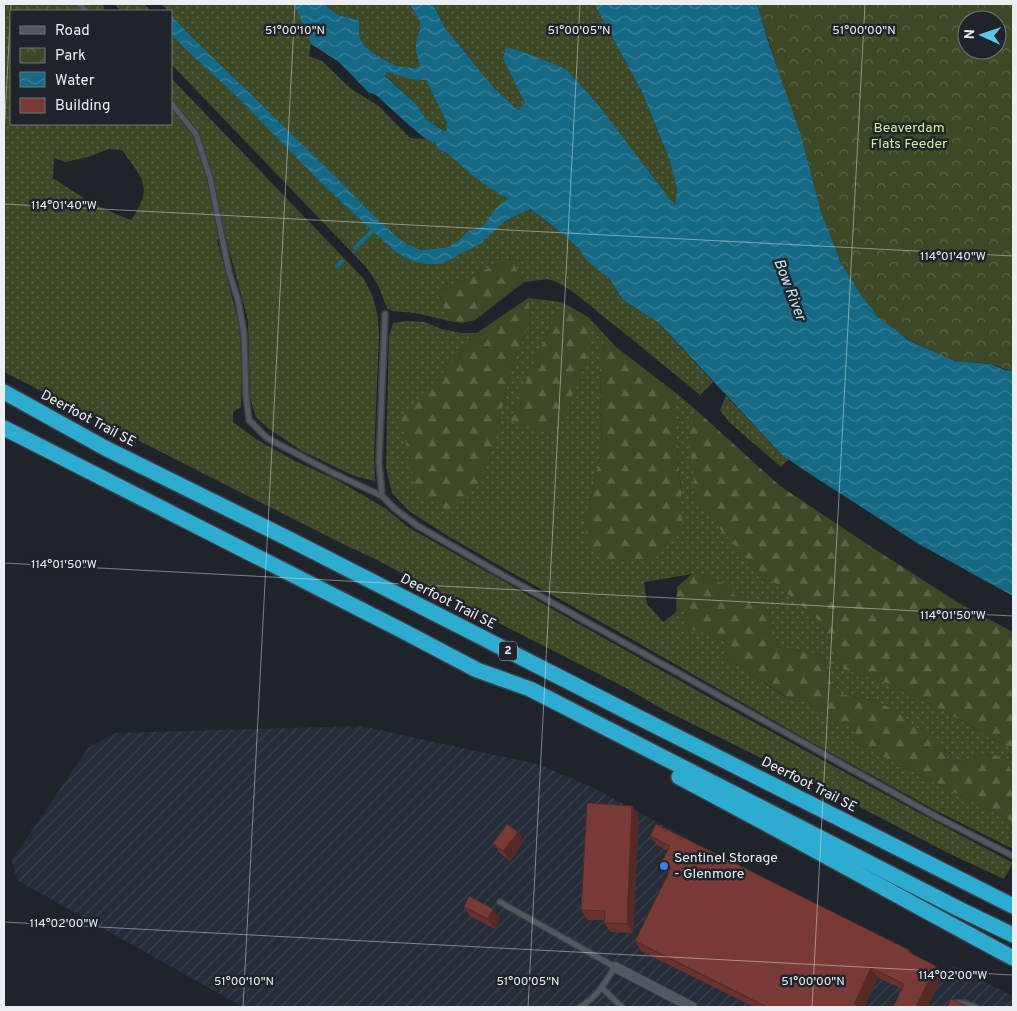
<svg xmlns="http://www.w3.org/2000/svg" width="1017" height="1011" viewBox="0 0 1017 1011" font-family="Overpass,sans-serif">
  <style>
    .industrial { fill: url(#industrial-furrows) }
    .grass { fill: url(#grass-dots); fill-rule: evenodd }
    .forest { fill: url(#forest-firs) }
    .park { fill: url(#park-crowns); fill-rule: evenodd }
    .water { fill: url(#water-waves); fill-rule: evenodd }
    .lines { fill: none; stroke-linecap: round; stroke-linejoin: round }
    .stream { stroke: #156985; stroke-width: 4 }
    .lane-casing { stroke: #3b3f44; stroke-width: 8 }
    .street-casing { stroke: #3b3f44; stroke-width: 12 }
    .highway-casing { stroke: #3b3f44; stroke-width: 18 }
    .lane { stroke: #52585f; stroke-width: 5 }
    .street { stroke: #52585f; stroke-width: 10 }
    .highway { stroke: #2eabd0; stroke-width: 15 }
    .wall { fill: #67322e }
    .shaded-wall { fill: #542926 }
    .building { fill: #783a36; stroke: #542926 }
    .ticks { fill: none; stroke: #ebeff3; stroke-width: 1; stroke-opacity: 0.45 }
    .shop-dot { fill: #3f7fe0; stroke: #1f242a; stroke-width: 2 }
    .labels { text-anchor: middle; dominant-baseline: central; stroke-width: 5; stroke-linejoin: round; paint-order: stroke }
    .shield { fill: #1f242a; stroke: #aeb2b7; stroke-width: 1 }
    .shield-label { font-size: 12px; font-weight: bold; fill: #ebeff3 }
    .park-label { font-size: 14px; fill: #d0ef97; stroke: #1f242a }
    .street-label { font-size: 14px; fill: #ebeff3; stroke: #1f242a }
    .poi-label { font-size: 14px; fill: #ebeff3; stroke: #1f242a; text-anchor: start }
    .water-label { font-size: 15px; font-style: italic; fill: #c4ebfb; stroke: #1f242a }
    .ticks-label { font-size: 12px; text-anchor: middle; fill: #ebeff3; stroke: #1f242a; stroke-width: 5; stroke-linejoin: round; paint-order: stroke }
  </style>
  <defs>
    <pattern id="industrial-furrows" width="10" height="10" patternUnits="userSpaceOnUse" patternTransform="scale(1.25)"><rect width="10" height="10" fill="#242d38"/><path d="M-1 1l2-2M0 10L10 0M9 11l2-2" fill="none" stroke="#39424c"/></pattern>
    <pattern id="grass-dots" width="8" height="8" patternUnits="userSpaceOnUse" patternTransform="scale(1.25)"><rect width="8" height="8" fill="#3d4926"/><path d="M2 2h.1M6 6h.1" fill="none" stroke="#596446" stroke-width="1.8" stroke-linecap="round"/></pattern>
    <pattern id="forest-firs" width="22" height="20" patternUnits="userSpaceOnUse" patternTransform="scale(1.25)"><rect width="22" height="20" fill="#3d4926"/><path d="M5 1l3.5 6h-7zM16 11l3.5 6h-7z" fill="#596446"/></pattern>
    <pattern id="park-crowns" width="20" height="18" patternUnits="userSpaceOnUse" patternTransform="scale(1.25)"><rect width="20" height="18" fill="#3d4926"/><path d="M2 6a3 3 0 1 1 6 0M12 15a3 3 0 1 1 6 0" fill="none" stroke="#596446"/></pattern>
    <pattern id="water-waves" width="16" height="10" patternUnits="userSpaceOnUse" patternTransform="scale(1.25)"><rect width="16" height="10" fill="#156985"/><path d="M0 5q4-4 8 0t8 0" fill="none" stroke="#377f97"/></pattern>
  </defs>
  <rect width="100%" height="100%" fill="#1f242a"/>
  <polygon class="industrial" points="361,726 537,764 594,788 947,979 953,966 1013,996 1013,1007 243,1007 17,880 12,860 88,748 115,733"/>
  <g class="grass">
    <path d="M 4,4 L 101,4 L 104,6 L 104,11 L 11,11 L 11,124 L 171,124 L 171,78 L 364,279 C 375,299 378,311 379,334 L 374,455 L 375,481 L 354,476 L 302,451 L 269,429 L 256,417 L 250,397 L 248,320 L 226,238 L 217,240 L 239,324 L 242,366 L 241,407 L 233,412 L 233,422 L 256,439 L 295,461 L 337,480 L 385,508 L 408,527 C 609,641 809,755 1013,863 L 1004,879 L 948,853 L 856,805 L 664,710 L 628,689 L 434,590 L 373,558 L 347,546 L 232,488 L 4,372 ZM 109,149 L 122,150 C 143,180 154,186 131,220 C 101,209 79,196 53,178 L 54,158 L 65,162 L 88,157 Z"/>
    <polygon points="114,4 144,4 151,11 121,11"/>
    <polygon points="161,4 295,4 311,44 309,56 322,61 350,88 380,107 410,138 426,139 435,143 438,149 448,154 473,176 508,198 495,209 483,226 468,231 458,241 448,247 422,250 407,244 395,235 370,212 335,176 192,37 171,15 171,11 168,11"/>
    <path d="M 324,4 L 410,4 L 420,22 L 420,29 L 416,43 L 416,52 L 420,65 L 415,68 C 409,67 401,67 395,65 C 387,62 363,47 360,39 C 357,33 362,26 358,20 L 338,15 Z"/>
    <polygon points="433,4 594,4 642,92 670,161 677,189 675,207 642,162 503,59 526,103 518,110 495,89 445,28"/>
    <path d="M 171,34 L 184,48 L 234,94 L 324,186 L 394,251 L 409,260 L 493,231 L 505,221 L 529,209 L 549,223 L 565,236 L 609,278 L 623,300 L 659,323 L 713,382 L 700,395 C 668,369 636,342 604,317 C 589,305 571,288 554,281 C 543,277 534,282 524,282 L 510,258 L 438,292 L 449,321 L 415,313 L 392,311 L 387,308 L 378,285 L 366,267 L 171,64 Z"/>
    <polygon points="387,72 426,80 447,123 447,130 445,131 426,119 415,103 385,75"/>
    <polygon points="528,298 562,302 537,356 588,352 588,317 616,347 600,348 600,370 602,450 585,523 681,489 676,436 676,393 696,410 689,434 749,562 821,622 843,669 889,684 944,711 1013,750 1013,772 999,756 989,754 956,762 947,759 944,748 935,737 915,727 896,710 871,700 841,694 830,681 823,656 778,646 769,613 745,597 736,597 727,586 703,574 692,574 644,582 647,604 663,622 676,612 684,612 686,628 724,637 728,663 744,666 753,676 789,699 804,697 812,705 828,715 831,722 847,724 858,729 852,741 1013,822 1013,849 935,810 804,738 619,632 514,574 448,536 409,511 392,493 386,467 389,336 393,323 406,321 425,322 441,329 462,333 477,333 457,357 496,434 512,366 531,319"/>
    <polygon points="726,396 782,455 789,459 781,467 730,423 720,410"/>
  </g>
  <g class="forest">
    <polygon points="510,258 524,282 475,320 462,323 449,321 438,292"/>
    <polygon points="528,298 531,319 512,366 496,434 480,481 450,512 416,491 401,417 457,357 477,333"/>
    <polygon points="562,302 588,317 588,352 567,410 545,432 510,420 537,356"/>
    <polygon points="616,347 676,393 676,436 681,489 683,531 645,560 614,562 588,547 585,523 602,450 600,370 600,348"/>
    <polygon points="696,410 780,486 876,550 962,605 1013,632 1013,750 944,711 889,684 843,669 821,622 749,562 696,501 689,434"/>
    <polygon points="692,574 703,574 727,586 736,597 744,597 764,604 769,613 778,646 823,656 830,681 841,694 871,700 896,710 915,727 935,736 944,748 947,759 956,762 989,754 1000,756 1013,772 1013,822 852,741 857,729 847,724 831,722 828,715 812,705 804,697 790,699 753,676 744,666 728,663 724,637 715,641 709,634 685,628 684,612 676,612 677,587"/>
  </g>
  <path class="park" d="M 757,4 L 1013,4 L 1013,371 C 1005,370 999,366 991,364 C 979,361 965,364 953,360 C 931,352 911,342 892,328 C 887,324 881,320 877,316 C 844,280 826,233 814,186 ZM 967,20 L 997,20 L 997,50 L 967,50 Z"/>
  <path class="water" d="M 294,4 L 324,4 L 338,15 L 358,20 C 362,26 357,32 360,39 C 362,47 387,62 395,65 C 401,67 409,67 415,68 L 420,65 L 416,52 L 416,42 L 420,29 L 420,22 L 410,4 L 433,4 L 445,28 L 495,89 L 518,110 L 525,103 L 503,59 L 506,47 L 529,54 L 566,69 L 599,106 L 675,206 L 677,189 L 670,161 L 642,92 L 594,4 L 757,4 L 770,47 L 801,136 L 821,212 L 841,263 L 860,294 L 878,317 L 907,339 L 918,345 L 955,361 L 991,364 L 1005,370 L 1013,371 L 1013,596 L 917,543 L 807,472 L 782,455 L 659,323 L 623,300 L 609,278 L 587,261 L 579,249 L 565,236 L 549,223 L 530,209 L 505,221 L 480,244 L 441,264 L 425,264 L 409,260 L 394,251 L 324,186 L 234,94 L 184,48 L 171,34 L 171,15 L 192,37 L 335,176 L 370,212 L 395,235 L 407,244 L 422,250 L 448,247 L 458,241 L 468,231 L 483,226 L 495,209 L 508,198 L 499,194 L 473,176 L 448,154 L 438,149 L 435,143 L 426,139 L 410,126 L 376,95 L 368,92 L 339,62 L 311,44 ZM 387,72 L 410,79 L 426,80 L 447,123 L 447,130 L 444,131 L 426,119 L 415,103 L 385,76 Z"/>
  <g class="lines">
    <g class="stream">
      <polyline points="355,248 372,231"/>
      <polyline points="337,266 342,261"/>
    </g>
    <defs>
      <g id="lane">
        <polyline points="79,4 86,11"/>
        <polyline points="171,103 196,134 210,178 229,272 238,300 244,334 246,396 249,420 267,438 331,472 382,496 395,509 418,526 499,573 937,817 1013,856"/>
        <polyline points="382,496 379,462 385,314"/>
        <path d="M 500,902 L 615,967 C 605,983 597,997 580,1007"/>
        <polyline points="602,988 622,1007"/>
        <polyline points="952,1007 956,1003 965,1003 975,1007"/>
      </g>
      <polyline id="street" points="615,967 692,1007"/>
      <g id="highway">
        <polyline points="4,392 105,448 289,539 628,712 1013,906"/>
        <polyline points="4,428 403,631 477,670 530,689 959,909 1013,935"/>
        <path d="M 679,777 C 791,836 901,898 1013,958"/>
      </g>
    </defs>
    <use href="#lane" class="lane-casing"/>
    <use href="#street" class="street-casing"/>
    <use href="#highway" class="highway-casing"/>
    <use href="#lane" class="lane"/>
    <use href="#street" class="street"/>
    <use href="#highway" class="highway"/>
  </g>
  <g class="wall">
    <polygon points="632,806 639,816 633,933 611,932 604,923 604,920 588,920 581,910"/>
    <polygon points="650,836 909,950 913,954 943,975 902,989 878,978 864,1007 754,1007 641,951 635,941 669,873 661,863 668,851 657,845"/>
    <polygon points="524,841 510,861 500,853 493,843"/>
    <polygon points="464,907 500,918 495,929 470,916"/>
  </g>
  <g class="shaded-wall">
    <polygon points="632,806 639,816 633,933 627,924"/>
    <polygon points="518,832 524,841 510,861 503,851"/>
    <polygon points="493,909 500,918 495,929 488,919"/>
    <polygon points="936,966 943,975 928,1007 916,1007"/>
    <polygon points="871,968 878,978 864,1007 856,1007 854,1004"/>
  </g>
  <g class="building">
    <polygon points="587,803 632,806 627,924 604,923 605,911 581,910"/>
    <polygon points="507,824 518,832 503,851 493,843"/>
    <polygon points="656,824 909,950 908,952 936,966 916,1007 893,1007 904,984 871,968 854,1004 860,1007 767,1007 635,941 671,868 661,863 670,846 650,836"/>
    <polygon points="469,896 493,909 488,919 464,907"/>
    <polygon points="951,999 968,1007 947,1007"/>
  </g>
  <path class="ticks" d="M 4,136 L 11,4M 4,204 L 1013,256M 4,563 L 1013,616M 4,922 L 1013,975M 243,1007 L 295,4M 528,1007 L 580,4M 812,1007 L 865,4"/>
  <circle class="shop-dot" cx="664" cy="866" r="5"/>
  <g class="labels">
    <rect class="shield" x="499" y="641.5" width="18" height="19" rx="4"/>
    <g class="shield-label">
      <text x="508" y="651">2</text>
    </g>
    <g class="park-label">
      <text x="909" y="128">Beaverdam<tspan x="909" dy="16">Flats Feeder</tspan></text>
    </g>
    <g class="street-label">
      <text transform="translate(88 419) rotate(28)">Deerfoot Trail SE</text>
      <text transform="translate(448 602) rotate(27)">Deerfoot Trail SE</text>
      <text transform="translate(809 785) rotate(27)">Deerfoot Trail SE</text>
    </g>
    <g class="poi-label">
      <text x="674" y="858">Sentinel Storage<tspan x="674" dy="16">- Glenmore</tspan></text>
    </g>
    <g class="water-label">
      <text transform="translate(789 290) rotate(69)">Bow River</text>
    </g>
  </g>
  <g class="ticks-label">
    <text x="295" y="34">51°00'10"N</text>
    <text x="579" y="34">51°00'05"N</text>
    <text x="864" y="34">51°00'00"N</text>
    <text x="64" y="209">114°01'40"W</text>
    <text x="953" y="260">114°01'40"W</text>
    <text x="64" y="568">114°01'50"W</text>
    <text x="953" y="619">114°01'50"W</text>
    <text x="64" y="927">114°02'00"W</text>
    <text x="953" y="979">114°02'00"W</text>
    <text x="244" y="985">51°00'10"N</text>
    <text x="528" y="985">51°00'05"N</text>
    <text x="813" y="985">51°00'00"N</text>
  </g>
  <rect width="1017" height="1011" fill="none" stroke="#ebeff3" stroke-width="10"/>
  <rect x="10" y="10" width="162" height="115" fill="#1f242a" stroke="#71757a"/>
  <rect x="20" y="26" width="25" height="8" fill="#52585f" stroke="#71757a"/>
  <text x="55" y="35" font-size="15" fill="#ebeff3">Road</text>
  <rect x="20" y="48" width="25" height="15" fill="url(#park-crowns)" stroke="#71757a"/>
  <text x="55" y="60" font-size="15" fill="#ebeff3">Park</text>
  <rect x="20" y="72" width="25" height="15" fill="url(#water-waves)" stroke="#71757a"/>
  <text x="55" y="85" font-size="15" fill="#ebeff3">Water</text>
  <rect x="20" y="98" width="25" height="15" fill="#783a36" stroke="#71757a"/>
  <text x="55" y="110" font-size="15" fill="#ebeff3">Building</text>
  <g transform="translate(982 35) rotate(273)"><circle r="24" fill="#1f242a" stroke="#71757a"/>
  <path d="M0-4L9 19L0 12L-9 19Z" fill="#5cc7e8"/>
  <text y="-8" font-size="14" font-weight="bold" text-anchor="middle" fill="#ebeff3">N</text>
  </g>
</svg>
